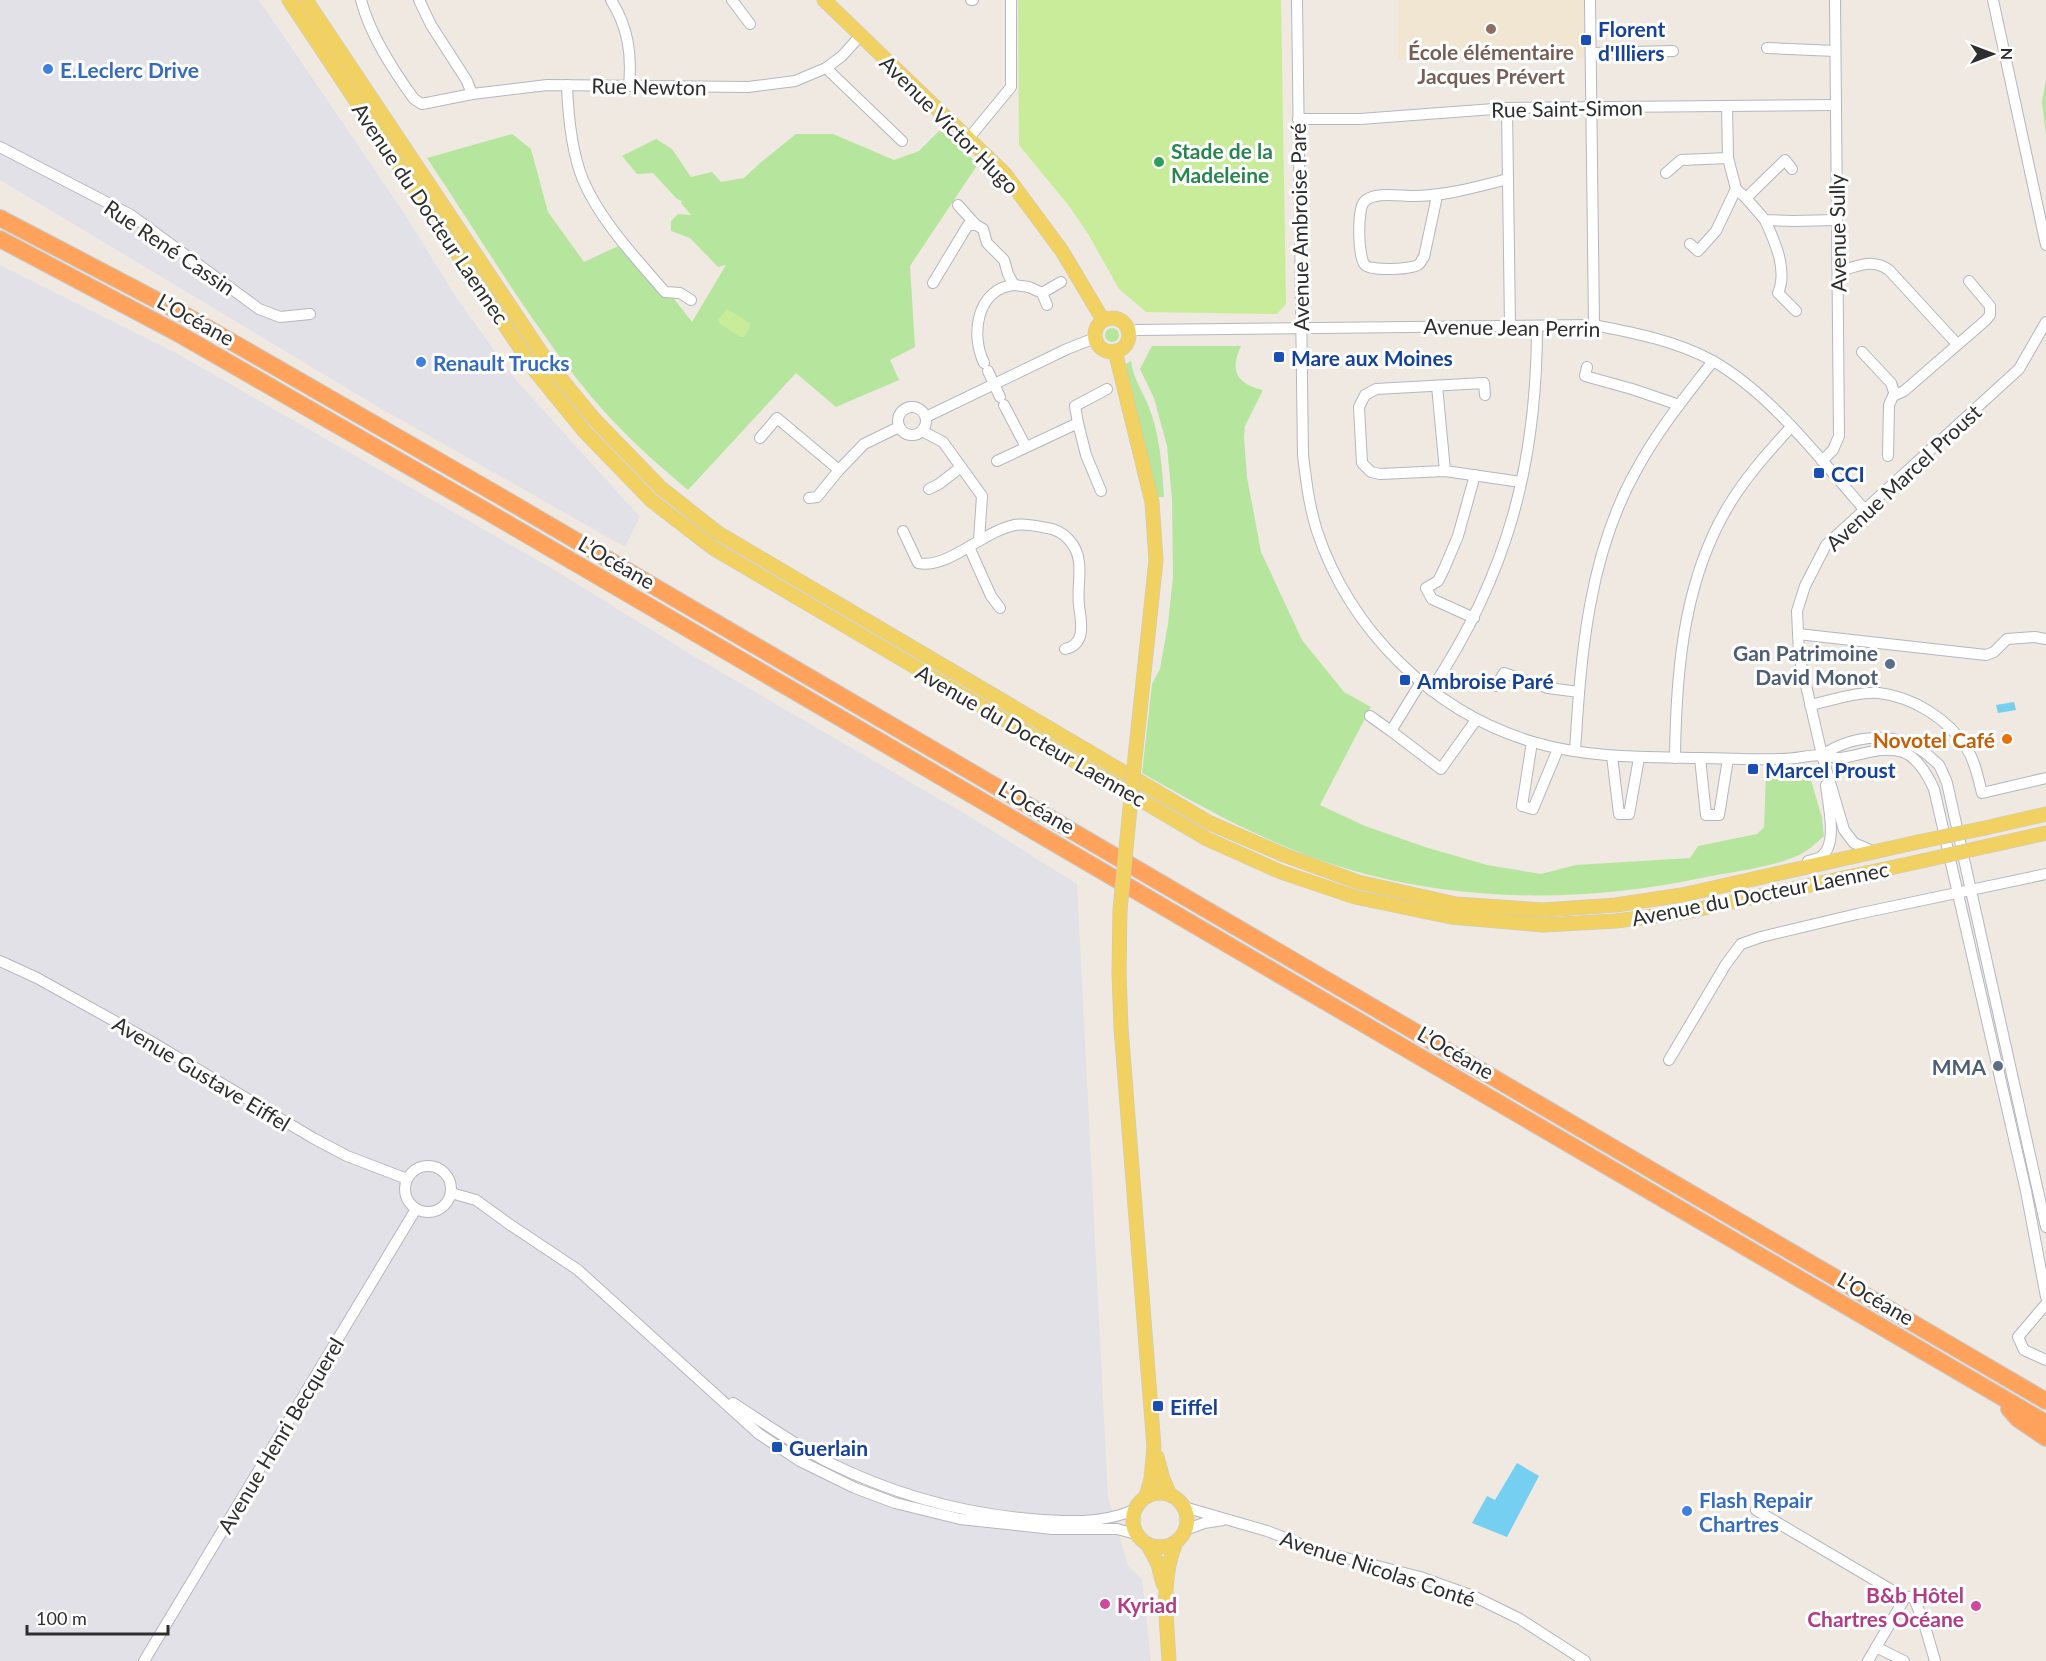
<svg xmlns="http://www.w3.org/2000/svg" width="2046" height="1661" viewBox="0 0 2046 1661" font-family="Lato,sans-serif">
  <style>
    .industrial { fill: #e3e1e8 }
    .education { fill: #f0e6d1 }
    .green { fill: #b6e59e }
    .pitch { fill: #c9ec9a }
    .water { fill: #75cff0 }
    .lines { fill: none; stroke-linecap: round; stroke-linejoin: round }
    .minor-casing { stroke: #b4b7c1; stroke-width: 12 }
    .major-casing { stroke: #c9c9c9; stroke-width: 15 }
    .highway-casing { stroke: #c9c9c9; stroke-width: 18 }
    .minor { stroke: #fff; stroke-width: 10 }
    .major { stroke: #f2d163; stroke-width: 14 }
    .highway { stroke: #ffa35c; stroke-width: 16 }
    .major-bridge-casing { stroke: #c9c9c9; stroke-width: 15; stroke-linecap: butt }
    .major-bridge { stroke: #f2d163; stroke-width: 14 }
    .education-dot { fill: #8d6e63; stroke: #fff; stroke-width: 2 }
    .transit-dot { fill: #1a4fb4; stroke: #fff; stroke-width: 2 }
    .shop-dot { fill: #3f7fe0; stroke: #fff; stroke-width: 2 }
    .leisure-dot { fill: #2e9e5b; stroke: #fff; stroke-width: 2 }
    .service-dot { fill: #5c6f8a; stroke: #fff; stroke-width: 2 }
    .food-dot { fill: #e8710a; stroke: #fff; stroke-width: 2 }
    .hotel-dot { fill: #d1479c; stroke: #fff; stroke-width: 2 }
    .labels { text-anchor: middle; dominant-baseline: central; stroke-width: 6; stroke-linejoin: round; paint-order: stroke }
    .transit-label { font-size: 21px; font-weight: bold; fill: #164399; stroke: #fff; text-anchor: start }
    .education-label { font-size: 21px; font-weight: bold; fill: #785e54; stroke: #fff }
    .shop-label { font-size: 21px; font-weight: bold; fill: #366cbe; stroke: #fff; text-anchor: start }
    .street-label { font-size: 21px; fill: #2e2e2e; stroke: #fff }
    .leisure-label { font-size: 21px; font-weight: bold; fill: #27864d; stroke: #fff; text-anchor: start }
    .service-label { font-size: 21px; font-weight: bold; fill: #4e5e75; stroke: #fff; text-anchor: end }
    .food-label { font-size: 21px; font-weight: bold; fill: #c56008; stroke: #fff; text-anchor: end }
    .hotel-label { font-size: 21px; font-weight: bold; fill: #b23c85; stroke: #fff; text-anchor: end }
  </style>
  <rect width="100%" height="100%" fill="#efe9e1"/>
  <g class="industrial">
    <polygon points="0,0 259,0 402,210 458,300 515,379 640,517 625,547 380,408 0,180"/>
    <polygon points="0,265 176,353 558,572 695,657 972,818 1077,884 1108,1497 1128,1566 1142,1579 1151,1661 0,1661"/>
  </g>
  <polygon class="education" points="1398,0 1584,0 1584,58 1398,60"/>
  <g class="green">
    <polygon points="2046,79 2046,136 2042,102"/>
    <path d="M 940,130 L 978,164 L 910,266 L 915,347 L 890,360 L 899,380 L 836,407 L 796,373 L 688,490 C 653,461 619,430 590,395 C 529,321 480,237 427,158 L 512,134 L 531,149 L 548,212 L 584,262 L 629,241 L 692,322 L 726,265 L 718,267 L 690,238 L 671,231 L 671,221 L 678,214 L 691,215 L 681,203 L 682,201 L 677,199 L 653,173 L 637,174 L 622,156 L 656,139 L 672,149 L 691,177 L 712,172 L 721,182 L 744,178 L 760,163 L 796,134 L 833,134 L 894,160 L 919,151 Z"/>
    <circle cx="1112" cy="335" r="7"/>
    <path d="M 1152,346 L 1241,346 C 1229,371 1237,384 1263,390 L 1245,426 L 1244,437 L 1247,477 L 1261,552 L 1302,640 L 1344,692 L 1371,707 L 1320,805 L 1365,826 L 1425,847 L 1487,865 L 1541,874 L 1576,865 L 1690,858 L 1698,846 L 1757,834 L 1764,827 L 1766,775 L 1801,775 L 1811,780 L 1822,818 L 1824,836 C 1817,842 1810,849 1803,853 C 1777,867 1731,872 1701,878 C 1587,902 1465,903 1351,870 C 1277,849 1209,811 1142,773 L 1152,684 L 1160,669 L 1168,624 L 1173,577 L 1172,499 L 1167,446 L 1154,398 L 1140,369 Z"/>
    <path d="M 1131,361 C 1133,378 1142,390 1148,405 C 1160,434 1162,466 1164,497 L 1157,497 L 1153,477 L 1128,379 L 1126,364 Z"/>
  </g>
  <g class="pitch">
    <polygon points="1018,0 1281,0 1286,304 1277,314 1146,312 1119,289 1088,234 1069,206 1019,145"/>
    <polygon points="727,309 750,323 750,327 744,337 740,337 719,323 718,320"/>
  </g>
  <g class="water">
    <polygon points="2014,702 2016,710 1998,713 1996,705"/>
    <polygon points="1517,1463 1539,1476 1507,1537 1472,1523 1487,1496 1495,1500"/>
  </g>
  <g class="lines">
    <defs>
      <g id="minor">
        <path d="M 361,0 C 370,35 393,70 414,99 L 422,104 L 472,94 L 547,85 L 748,87 L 795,81 L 826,68 L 842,56 L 861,35"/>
        <polyline points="419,0 431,25 467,81 472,94"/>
        <path d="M 611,0 C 628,27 632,54 629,85"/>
        <polyline points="732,0 750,24"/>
        <polyline points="971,0 973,0"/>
        <path d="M 1297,0 L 1303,455 C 1306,480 1309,506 1317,531 C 1350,630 1432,712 1533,742 C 1587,758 1643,757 1699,758 C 1727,758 1754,760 1781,759 C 1795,759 1809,755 1822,755 C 1828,755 1834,759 1840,758 C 1860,756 1882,745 1903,752 C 1917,757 1928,776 1934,789 L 2026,1191 L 2046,1297"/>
        <polyline points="1590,0 1594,325"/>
        <polyline points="1993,0 2046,245"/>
        <polyline points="1767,48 1835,51"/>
        <polyline points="1591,53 1673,51"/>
        <polyline points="826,68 902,141"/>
        <path d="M 567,85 C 568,113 572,153 583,180 C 601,222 636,258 665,292 L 680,293 L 691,300"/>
        <polyline points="1727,106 1728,158 1736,189 1746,198 1765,220 1793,221 1837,220"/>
        <polyline points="1507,108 1510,326"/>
        <polyline points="1298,119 1360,119 1507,108 1836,105"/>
        <polyline points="969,138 1011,87 1011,0"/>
        <polyline points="0,147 131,215 259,309 280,317 310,314"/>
        <polyline points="1666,173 1681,160 1728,158"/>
        <path d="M 1437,196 L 1424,257 C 1423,257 1420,264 1419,264 C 1413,270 1371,271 1365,265 C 1358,258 1357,210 1364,202 C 1373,191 1399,196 1413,196 C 1446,196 1476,187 1508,179"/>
        <polyline points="1746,198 1785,160 1792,169"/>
        <polyline points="958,205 976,225"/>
        <path d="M 1765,220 C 1775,242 1788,270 1778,293 L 1796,311"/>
        <polyline points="1690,244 1698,251 1716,231 1736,189"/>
        <path d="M 1838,272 C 1856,266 1872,258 1889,270 L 1957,344"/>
        <path d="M 933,283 L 968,225 L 976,225 L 983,229 L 987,243 L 1004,260 L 1008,274 L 1014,285 C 977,289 970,334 984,363"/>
        <polyline points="1014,285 1029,287 1042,293 1047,305"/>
        <polyline points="1042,293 1061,282"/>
        <path d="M 1128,332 L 1137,330 L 1594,325 C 1635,333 1677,341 1713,361 C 1771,394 1820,459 1864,509"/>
        <polyline points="1862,352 1891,383 1895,395"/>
        <polyline points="1587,367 1585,376 1632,389 1679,405"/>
        <polyline points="988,371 1000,397"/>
        <polyline points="1437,386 1445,471"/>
        <polyline points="1485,395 1484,383 1376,389 1365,395 1359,407 1362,463 1371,472 1380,474 1445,471 1521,482"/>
        <polyline points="1004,405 1026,447"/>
        <circle cx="912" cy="421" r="14"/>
        <polyline points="926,417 1067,349 1095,338"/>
        <polyline points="1078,423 1075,406 1107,389"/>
        <polyline points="922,431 943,442 982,496 979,540"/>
        <polyline points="760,438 777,418 839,470"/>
        <polyline points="1888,456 1889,405 1893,396 1904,391 1986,320 1990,315 1990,306 1969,281"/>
        <polyline points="997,461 1078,423 1086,455 1101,491"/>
        <polyline points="1822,461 1833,450 1839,436 1835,0"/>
        <polyline points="929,489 939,484 961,467"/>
        <polyline points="809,498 817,497 839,470 864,444 899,427"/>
        <path d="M 903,531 L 918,563 C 947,570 983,531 1015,525 C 1025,523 1036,526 1047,528 C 1063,530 1077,544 1079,562 C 1081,578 1076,595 1080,612 C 1082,627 1084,645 1065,649"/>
        <polyline points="969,547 991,596 1000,608"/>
        <polyline points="1474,618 1432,599 1426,588 1438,581 1444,569 1458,536 1475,475"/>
        <polyline points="1798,634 1986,655 1994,652 2007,639 2035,637 2046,639"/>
        <polyline points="1421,682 1391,731 1441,769 1476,720"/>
        <polyline points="1496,686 1504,673 1548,688 1579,692"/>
        <path d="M 1431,690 C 1508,574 1537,463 1537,326"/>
        <path d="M 1810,705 C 1830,701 1859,691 1879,693 C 1913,697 1949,719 1967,749 C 1975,761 1978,778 1982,793 L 2046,778"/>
        <polyline points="1370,716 1391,731"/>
        <polyline points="1532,742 1522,806 1533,809 1558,749"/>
        <path d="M 1575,751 C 1581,655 1588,555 1637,469 C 1658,430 1686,396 1713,361"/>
        <path d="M 1822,755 C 1854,734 1898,730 1929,756 C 1932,759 1936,762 1939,765 C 1942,771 1945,777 1947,783 L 2046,1227"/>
        <polyline points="1612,756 1619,814 1629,814 1639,758"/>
        <path d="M 1675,758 C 1676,668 1684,571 1736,494 C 1752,470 1771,449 1791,427"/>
        <polyline points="1700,758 1706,815 1719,815 1728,759"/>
        <polyline points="1875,852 1854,843 1844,830 1822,755 1799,655 1797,611 1805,586 1826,545 2019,369 2046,322"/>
        <path d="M 1808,861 C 1812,860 1818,859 1822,856 C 1838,843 1828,805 1826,785"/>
        <polyline points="0,961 37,978 145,1038 313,1138 347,1156 407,1179"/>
        <polyline points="1669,1060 1726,964 1741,944 1761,937 1857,914 2046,874"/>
        <circle cx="428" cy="1189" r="23"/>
        <polyline points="451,1193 476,1200 509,1224 578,1270 759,1434 800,1461 855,1488 895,1503 960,1519 1052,1529 1117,1529 1136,1534"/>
        <polyline points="2046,1304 2018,1337 2024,1350 2046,1360"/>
        <path d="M 733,1403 C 764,1423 794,1444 826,1461 C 890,1493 961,1513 1031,1519 C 1066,1522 1101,1524 1134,1510"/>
        <polyline points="1184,1507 1267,1531 1319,1551 1420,1577 1473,1596 1520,1619 1585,1661"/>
        <polyline points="1756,1510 1905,1598"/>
        <polyline points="1185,1530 1204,1523 1223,1520"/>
        <polyline points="1876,1647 1904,1661"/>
        <polyline points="144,1661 416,1209"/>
        <polyline points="1868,1661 1905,1598 1913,1596 1924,1623 1935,1661"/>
      </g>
      <g id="major">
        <polyline points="289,0 536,372 584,431 652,501 713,548 1207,839 1281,872 1355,897 1451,917 1543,925 1616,921 1686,912 1922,861"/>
        <polyline points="306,0 548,363 594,419 661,488 718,533 1210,823 1284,855 1358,882 1456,904 1543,910 1616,905 1682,895 1918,842"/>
        <polyline points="824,0 1005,174 1062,251 1103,320"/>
        <circle cx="1112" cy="335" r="17"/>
        <polyline points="1115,351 1152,502 1156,560 1134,767"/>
        <polyline points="1985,828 2046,814"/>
        <polyline points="1988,846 2046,833"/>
        <polyline points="1120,910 1119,972 1121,1028 1154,1447 1151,1479 1146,1497"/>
        <polyline points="1157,1457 1163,1479 1170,1495"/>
        <circle cx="1160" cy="1520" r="27"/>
        <polyline points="1148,1545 1158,1564 1163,1584"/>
        <path d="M 1169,1661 C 1167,1621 1160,1580 1176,1542"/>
      </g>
      <g id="highway">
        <polyline points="0,218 185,315 498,495 2046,1401"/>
        <polyline points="0,239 179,334 488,512 2046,1423"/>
        <polyline points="2009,1409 2018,1419 2046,1438"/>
      </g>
    </defs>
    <use href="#minor" class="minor-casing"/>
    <use href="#major" class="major-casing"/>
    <use href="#highway" class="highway-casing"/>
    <use href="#minor" class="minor"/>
    <use href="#major" class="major"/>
    <use href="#highway" class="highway"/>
    <defs>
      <g id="major-bridge">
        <polyline points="1918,842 1985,828"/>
        <polyline points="1922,861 1988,846"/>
        <polyline points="1120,910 1134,767"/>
      </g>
    </defs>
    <use href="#major-bridge" class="major-bridge-casing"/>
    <use href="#major-bridge" class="major-bridge"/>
  </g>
  <circle class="education-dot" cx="1491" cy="29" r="6"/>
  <g class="transit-dot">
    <rect x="1580" y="34" width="12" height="12" rx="3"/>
    <rect x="1273" y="351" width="12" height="12" rx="3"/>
    <rect x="1813" y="467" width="12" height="12" rx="3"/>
    <rect x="1399" y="674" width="12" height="12" rx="3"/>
    <rect x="1747" y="763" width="12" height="12" rx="3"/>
    <rect x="1152" y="1400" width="12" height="12" rx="3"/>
    <rect x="771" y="1441" width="12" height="12" rx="3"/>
  </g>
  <g class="shop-dot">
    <circle cx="48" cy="69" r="6"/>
    <circle cx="421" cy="362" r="6"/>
    <circle cx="1687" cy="1511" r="6"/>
  </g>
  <circle class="leisure-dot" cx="1159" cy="162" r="6"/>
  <g class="service-dot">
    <circle cx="1890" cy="664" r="6"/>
    <circle cx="1998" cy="1066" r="6"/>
  </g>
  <circle class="food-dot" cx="2007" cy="739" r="6"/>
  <g class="hotel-dot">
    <circle cx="1105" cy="1604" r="6"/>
    <circle cx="1976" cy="1606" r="6"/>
  </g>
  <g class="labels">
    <g class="transit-label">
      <text x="1598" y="28">Florent<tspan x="1598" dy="24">d'Illiers</tspan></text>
      <text x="1291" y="357">Mare aux Moines</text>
      <text x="1831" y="473">CCI</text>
      <text x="1417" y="680">Ambroise Paré</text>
      <text x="1765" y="769">Marcel Proust</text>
      <text x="1170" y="1406">Eiffel</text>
      <text x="789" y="1447">Guerlain</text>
    </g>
    <g class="education-label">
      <text x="1491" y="51">École élémentaire<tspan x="1491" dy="24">Jacques Prévert</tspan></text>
    </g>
    <g class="shop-label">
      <text x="60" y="69">E.Leclerc Drive</text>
      <text x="433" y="362">Renault Trucks</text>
      <text x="1699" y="1499">Flash Repair<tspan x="1699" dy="24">Chartres</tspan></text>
    </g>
    <g class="street-label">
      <text transform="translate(649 86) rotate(1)">Rue Newton</text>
      <text transform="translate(1567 108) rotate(-1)">Rue Saint-Simon</text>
      <text transform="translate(950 124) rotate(45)">Avenue Victor Hugo</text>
      <text transform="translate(431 213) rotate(56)">Avenue du Docteur Laennec</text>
      <text transform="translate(1299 227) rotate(-91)">Avenue Ambroise Paré</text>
      <text transform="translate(1837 233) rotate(-91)">Avenue Sully</text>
      <text transform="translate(170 247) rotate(34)">Rue René Cassin</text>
      <text transform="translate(196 319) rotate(29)">L’Océane</text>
      <text transform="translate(1512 327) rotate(1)">Avenue Jean Perrin</text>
      <text transform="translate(1903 477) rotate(-43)">Avenue Marcel Proust</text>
      <text transform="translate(617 562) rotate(30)">L’Océane</text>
      <text transform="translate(1031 735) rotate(30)">Avenue du Docteur Laennec</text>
      <text transform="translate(1037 807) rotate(30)">L’Océane</text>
      <text transform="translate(1760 893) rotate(-11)">Avenue du Docteur Laennec</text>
      <text transform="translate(1456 1052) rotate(30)">L’Océane</text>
      <text transform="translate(202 1073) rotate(31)">Avenue Gustave Eiffel</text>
      <text transform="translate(1876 1298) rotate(30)">L’Océane</text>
      <text transform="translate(280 1435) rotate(-59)">Avenue Henri Becquerel</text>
      <text transform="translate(1378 1568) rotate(18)">Avenue Nicolas Conté</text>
    </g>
    <g class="leisure-label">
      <text x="1171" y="150">Stade de la<tspan x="1171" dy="24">Madeleine</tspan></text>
    </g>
    <g class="service-label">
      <text x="1878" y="652">Gan Patrimoine<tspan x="1878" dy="24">David Monot</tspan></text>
      <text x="1986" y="1066">MMA</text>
    </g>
    <g class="food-label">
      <text x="1995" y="739">Novotel Café</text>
    </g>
    <g class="hotel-label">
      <text x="1964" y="1594">B&amp;b Hôtel<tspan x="1964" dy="24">Chartres Océane</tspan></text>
      <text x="1117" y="1604" text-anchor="start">Kyriad</text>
    </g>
  </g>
  <g transform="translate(1992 54) rotate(90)" stroke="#ffffff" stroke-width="4.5" paint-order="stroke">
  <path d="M0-4.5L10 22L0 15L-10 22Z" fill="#2e2e2e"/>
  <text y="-9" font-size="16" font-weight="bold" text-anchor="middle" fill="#2e2e2e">N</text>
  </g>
  <path d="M27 1625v9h141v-9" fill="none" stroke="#2e2e2e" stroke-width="3"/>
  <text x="36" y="1625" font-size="18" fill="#2e2e2e" stroke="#ffffff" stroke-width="4.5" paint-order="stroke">100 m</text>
</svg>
